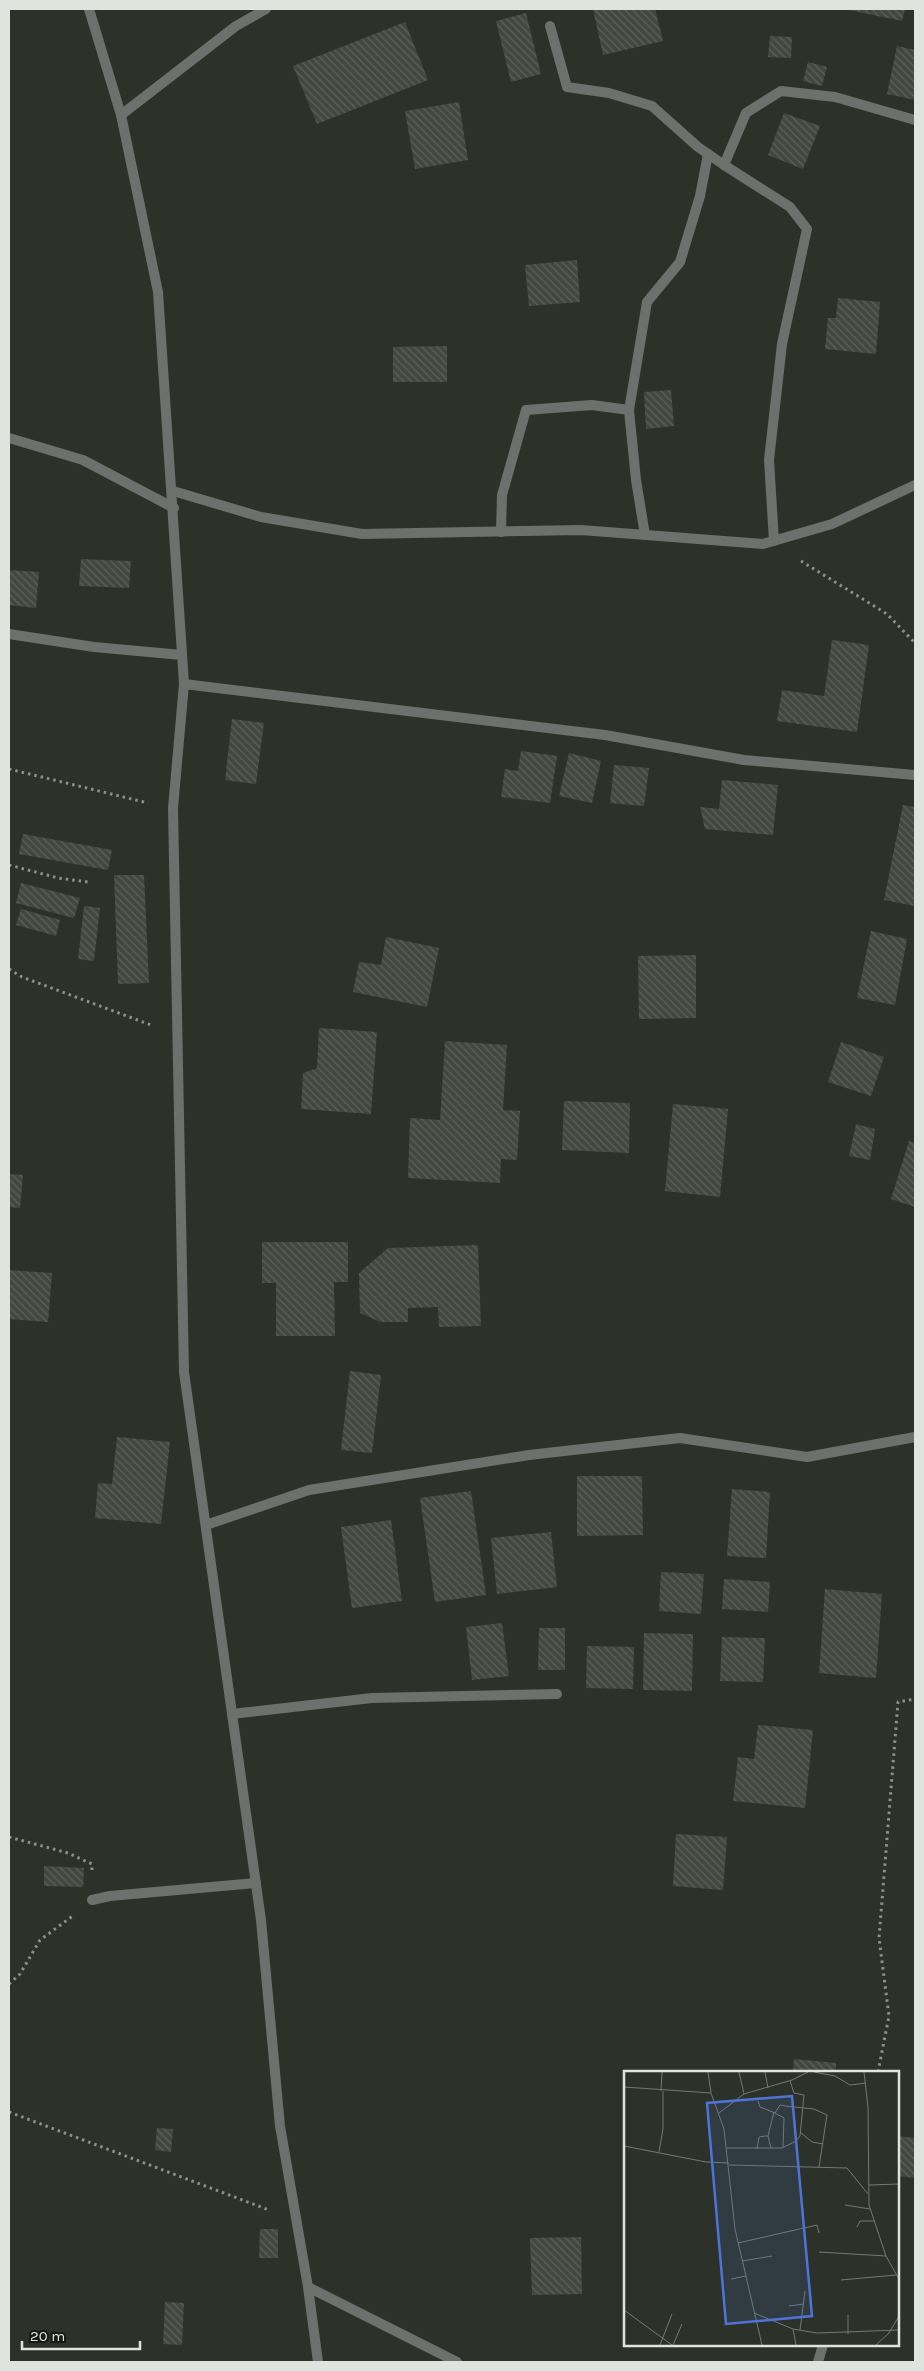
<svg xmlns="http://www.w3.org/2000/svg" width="924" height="2371" viewBox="0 0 924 2371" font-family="Karla,sans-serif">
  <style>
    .building { fill: url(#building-back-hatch) }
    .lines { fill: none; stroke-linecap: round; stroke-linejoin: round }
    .path { stroke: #8c918a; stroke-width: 3; stroke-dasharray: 2.5 4; stroke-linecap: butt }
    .service { stroke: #6d706c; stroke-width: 10 }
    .minor { stroke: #6d706c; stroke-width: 10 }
    .inset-road { fill: none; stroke: #747971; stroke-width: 1 }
    .view { fill: #4e74da; fill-opacity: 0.15; stroke: #4e74da; stroke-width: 2.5 }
    .inset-edge { fill: none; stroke: #e0e4de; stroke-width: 2.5 }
  </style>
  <defs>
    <pattern id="building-back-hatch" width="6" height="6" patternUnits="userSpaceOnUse" patternTransform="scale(1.25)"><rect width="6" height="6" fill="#42483f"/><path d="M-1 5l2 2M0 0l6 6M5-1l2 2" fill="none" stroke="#5d625a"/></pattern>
  </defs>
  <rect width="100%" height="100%" fill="#2c3229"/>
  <g class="building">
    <polygon points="593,9 655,9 663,41 603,55"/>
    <polygon points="844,9 905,9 902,21"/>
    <polygon points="526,13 541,74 511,82 496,21"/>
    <polygon points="405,22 428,80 317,124 293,66"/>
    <polygon points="770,36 792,37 791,58 768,57"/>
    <polygon points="897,46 915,50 915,100 887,94"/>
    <polygon points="808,62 827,67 822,86 803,81"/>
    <polygon points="459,102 468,160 415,169 405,111"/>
    <polygon points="784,113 820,126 803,169 768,155"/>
    <polygon points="577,260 580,302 529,306 525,265"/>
    <polygon points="838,298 880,302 876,354 825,349 828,318 836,318"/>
    <polygon points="447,346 447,382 393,382 393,347"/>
    <polygon points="671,390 674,426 646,429 644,392"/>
    <polygon points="81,559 131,561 129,588 79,586"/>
    <polygon points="9,570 39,572 36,608 9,605"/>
    <polygon points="832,640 869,645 857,732 777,721 782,690 824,696"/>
    <polygon points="232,719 264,723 256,784 225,780"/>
    <polygon points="521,751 557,756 550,803 501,797 505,769 518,771"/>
    <polygon points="569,753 601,761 592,803 559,796"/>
    <polygon points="614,765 649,768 644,806 610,803"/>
    <polygon points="722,780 778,785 773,835 705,829 700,807 719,809"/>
    <polygon points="903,805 915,807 915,906 884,900"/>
    <polygon points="23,834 112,850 108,870 19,854"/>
    <polygon points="114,875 144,875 149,983 118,984"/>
    <polygon points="21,883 80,898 74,918 16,903"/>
    <polygon points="84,906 100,908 94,961 78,959"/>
    <polygon points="21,909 60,920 56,936 16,925"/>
    <polygon points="871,931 907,939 895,1005 857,998"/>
    <polygon points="386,937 439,948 427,1007 353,992 359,962 381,965"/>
    <polygon points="696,955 696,1018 639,1019 638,956"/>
    <polygon points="319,1028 377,1032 371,1114 301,1109 303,1073 317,1068"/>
    <polygon points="445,1041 507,1045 503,1110 520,1111 517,1160 501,1159 500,1183 408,1178 410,1118 440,1120"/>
    <polygon points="841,1042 884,1057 871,1096 828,1082"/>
    <polygon points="564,1101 630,1103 629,1153 562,1150"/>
    <polygon points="673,1104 728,1109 720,1197 665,1191"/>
    <polygon points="856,1124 875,1129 870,1160 849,1156"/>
    <polygon points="909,1141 915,1143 915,1207 891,1199"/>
    <polygon points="9,1174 23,1175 20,1208 9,1207"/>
    <polygon points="262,1242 348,1242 348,1282 334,1282 335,1336 276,1336 276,1283 262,1283"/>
    <polygon points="478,1245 481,1326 439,1327 438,1307 408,1308 408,1322 380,1322 360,1313 359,1273 388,1248"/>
    <polygon points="9,1270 52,1273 48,1322 9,1319"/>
    <polygon points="350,1371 381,1375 372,1453 341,1450"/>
    <polygon points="117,1437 170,1442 161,1524 95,1518 98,1483 112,1484"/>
    <polygon points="577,1476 642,1476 643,1535 577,1536"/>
    <polygon points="732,1489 770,1492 766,1558 727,1556"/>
    <polygon points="471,1491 486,1595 435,1602 420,1498"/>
    <polygon points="391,1520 402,1601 352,1608 341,1527"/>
    <polygon points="551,1532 557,1587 497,1594 491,1538"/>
    <polygon points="661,1572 704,1574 701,1614 659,1611"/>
    <polygon points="724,1579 770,1582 768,1612 722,1609"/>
    <polygon points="825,1589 882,1594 876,1678 819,1673"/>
    <polygon points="502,1623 509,1676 472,1680 466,1627"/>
    <polygon points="539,1628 565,1628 565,1670 538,1670"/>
    <polygon points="644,1633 693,1634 692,1691 643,1690"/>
    <polygon points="722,1637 765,1638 763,1682 720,1681"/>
    <polygon points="587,1646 634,1647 633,1689 586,1688"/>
    <polygon points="758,1725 813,1730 805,1808 733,1801 738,1757 754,1759"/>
    <polygon points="676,1834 727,1837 723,1890 673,1886"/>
    <polygon points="44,1866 84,1868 83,1887 44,1886"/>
    <polygon points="794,2059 836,2063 836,2072 793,2072"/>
    <polygon points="157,2128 173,2129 171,2152 155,2150"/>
    <polygon points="898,2136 915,2138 915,2178 898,2176"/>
    <polygon points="260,2229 278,2229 278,2258 259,2258"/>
    <polygon points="581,2237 582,2294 532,2295 530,2238"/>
    <polygon points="165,2302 184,2303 182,2345 163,2344"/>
  </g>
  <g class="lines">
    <g class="path">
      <polyline points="801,561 887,614 915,643"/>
      <polyline points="9,769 148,803"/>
      <polyline points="9,865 58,878 88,882"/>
      <polyline points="9,969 22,977 151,1025"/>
      <polyline points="9,1837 68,1853 92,1864 92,1873"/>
      <polyline points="9,1984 20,1974 40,1940 74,1915"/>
      <polyline points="878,2072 889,2016 879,1938 898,1702 915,1699"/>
      <polyline points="9,2112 269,2210"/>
    </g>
    <polyline class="service" points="9,438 83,460 174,508"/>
    <g class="minor">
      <polyline points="89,9 121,115 158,292 184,684 173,808 184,1372 261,1920 280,2126 308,2287 318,2362"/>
      <polyline points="550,26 567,87 609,93 652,106 698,147 724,165 746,113 781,91 835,97 915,120"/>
      <polyline points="121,115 236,26 266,9"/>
      <polyline points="724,165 790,207 807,229 782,344 769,460 774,541"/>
      <polyline points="629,410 647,302 680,262 700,196 708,154"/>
      <polyline points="173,491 261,517 362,534 581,530 763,544 832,524 915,485"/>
      <polyline points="501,532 502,495 526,410 592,405 629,410 636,480 645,535"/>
      <polyline points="9,634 94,647 182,655"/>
      <polyline points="184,684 605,735 744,760 915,775"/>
      <polyline points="206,1525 309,1490 529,1455 680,1438 807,1457 915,1437"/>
      <polyline points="232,1714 372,1698 557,1694"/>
      <polyline points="92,1900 110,1896 256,1883"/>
      <polyline points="308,2287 457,2362"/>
      <polyline points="818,2362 823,2345"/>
    </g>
  </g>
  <g transform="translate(624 2071)">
    <rect width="275" height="275" fill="#2c3229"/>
    <path class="inset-road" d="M 84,1 L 87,22 L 100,58 L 111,158 L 138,274M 115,1 L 120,23M 141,1 L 144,17M 190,1 L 211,5 L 226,14 L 242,12M 240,1 L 244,36 L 245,134 L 262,185 L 275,208M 0,16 L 87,22M 37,20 L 38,1M 134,30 L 136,36 L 151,42 L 156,34 L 161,35 L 190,38 L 203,44 L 195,96M 95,42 L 120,23 L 168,9 L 184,1M 151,42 L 160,47 L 159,76M 176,61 L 188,71 L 199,73M 144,65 L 150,41M 0,75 L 82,91 L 105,92M 103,77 L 158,77 L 172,70 L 176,65 L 180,24 L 170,22 L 166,10M 133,78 L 135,66 L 141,65 L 144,65 L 147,77M 35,81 L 39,58 L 39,20M 105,94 L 223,97 L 244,123M 245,114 L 275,113M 221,134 L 246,138M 233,156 L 236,150 L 250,150M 114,172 L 193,154 L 195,162M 195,181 L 262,185M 118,190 L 148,185M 107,208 L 122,205M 217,209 L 272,204M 165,235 L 180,233M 0,239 L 48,274M 130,242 L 169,258 L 193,262 L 275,259M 169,258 L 172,274M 176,259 L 181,220M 224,263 L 224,244M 36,274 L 48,243M 49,274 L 58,253M 252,274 L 265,262 L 275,245"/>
    <path class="view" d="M 168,25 L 188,245 L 102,253 L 83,32 Z"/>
    <rect width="275" height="275" class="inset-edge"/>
  </g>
  <rect width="924" height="2371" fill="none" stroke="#e0e4de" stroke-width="20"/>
  <path d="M22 2341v8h118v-8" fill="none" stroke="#e0e4de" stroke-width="2.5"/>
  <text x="30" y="2341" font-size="15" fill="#e0e4de" stroke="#161915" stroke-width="4" paint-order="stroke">20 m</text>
</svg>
